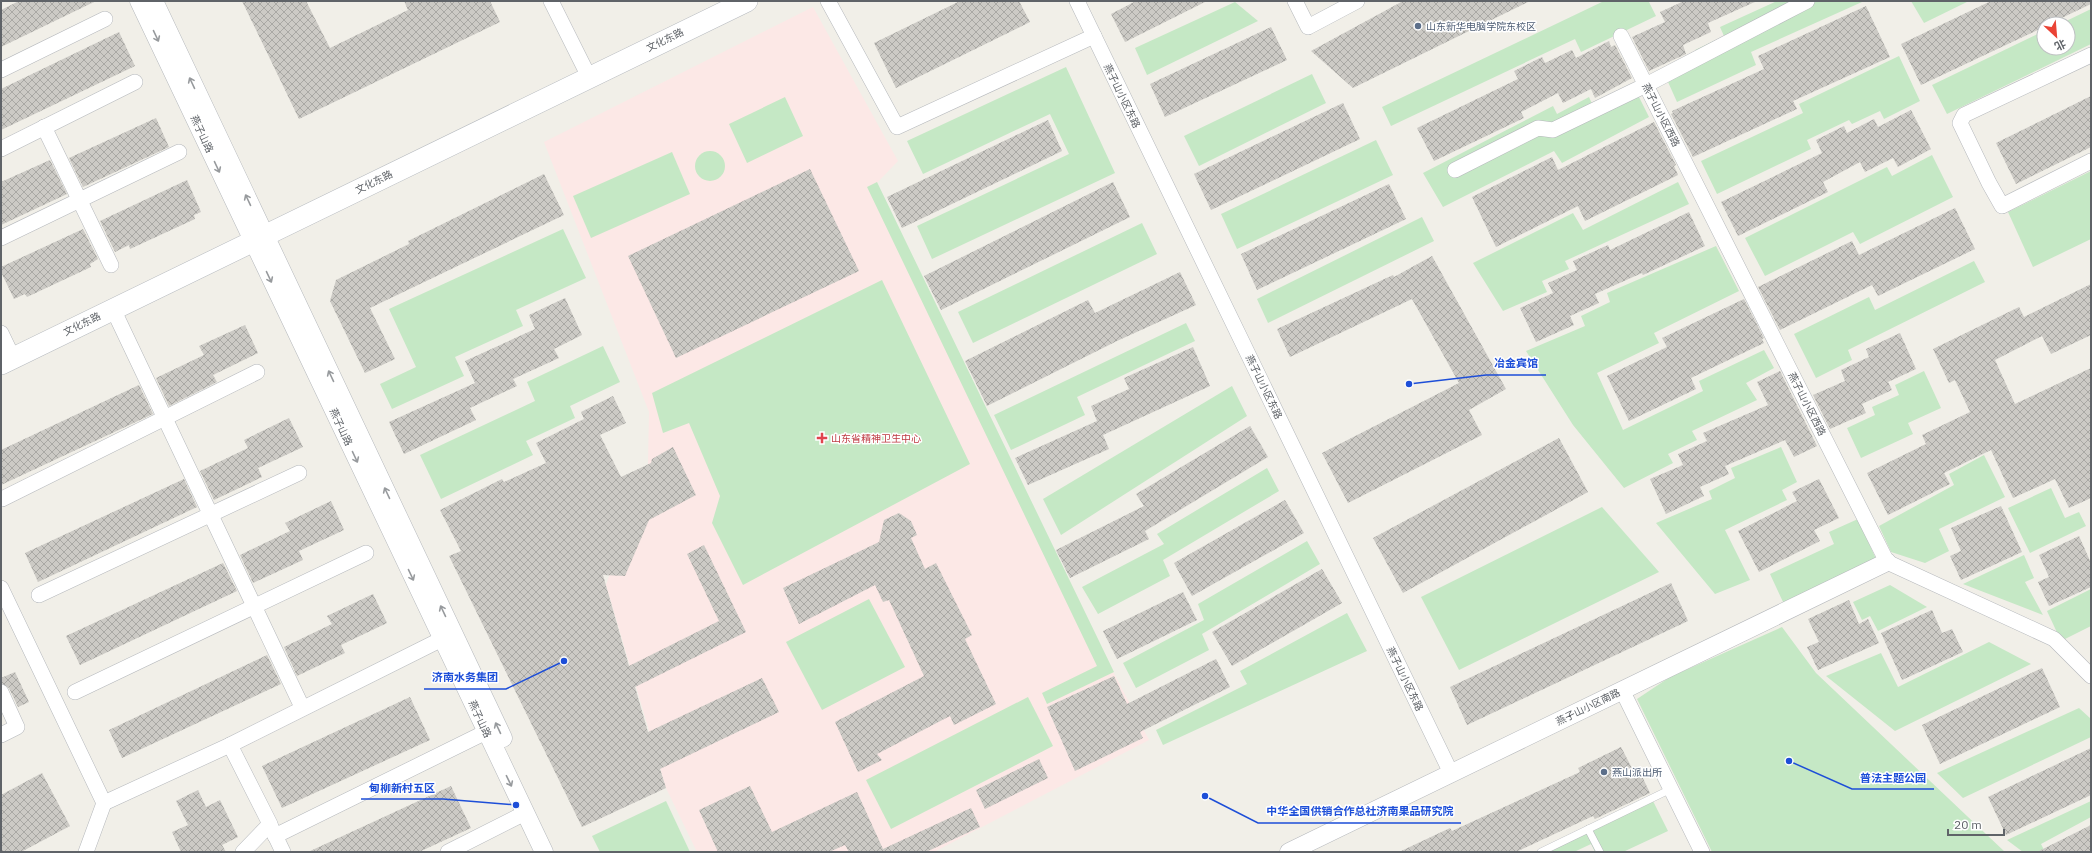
<svg xmlns="http://www.w3.org/2000/svg" width="2092" height="853" viewBox="0 0 2092 853" font-family="'IBM Plex Sans','Noto Sans SC',sans-serif">
  <style>
    .medical { fill: #fce8e6 }
    .green { fill: #c5e8c5 }
    .building { fill: url(#building-cross-hatch) }
    .lines { fill: none; stroke-linecap: round; stroke-linejoin: round }
    .service-casing { stroke: #b5b8bc; stroke-width: 8 }
    .minor-casing { stroke: #b5b8bc; stroke-width: 16 }
    .tertiary-casing { stroke: #b5b8bc; stroke-width: 19 }
    .secondary-casing { stroke: #b6babf; stroke-width: 22 }
    .service { stroke: #fff; stroke-width: 7 }
    .minor { stroke: #fff; stroke-width: 15 }
    .tertiary { stroke: #fff; stroke-width: 18 }
    .secondary { stroke: #fff; stroke-width: 21 }
    .oneway { stroke: #979a9d }
    .service-dot { fill: #5c6f8a; stroke: #fff; stroke-width: 1.5 }
    .health-dot { fill: #e0444e; stroke: #fff; stroke-width: 1.5 }
    .labels { text-anchor: middle; dominant-baseline: central; stroke-width: 3; stroke-linejoin: round; paint-order: stroke }
    .service-label { font-size: 10px; fill: #4e5e75; stroke: #fff; text-anchor: start }
    .street-label { font-size: 10px; fill: #5f6368; stroke: #fff }
    .health-label { font-size: 10px; fill: #be3a42; stroke: #fff; text-anchor: start }
    .leader { fill: none; stroke: #1d4ed8; stroke-width: 1.5 }
    .callout-dot { fill: #1d4ed8; stroke: #fff; stroke-width: 1.5 }
    .callout-label { font-size: 11px; text-anchor: middle; font-weight: bold; fill: #1d4ed8; stroke: #fff; stroke-width: 3; stroke-linejoin: round; paint-order: stroke }
  </style>
  <defs>
    <pattern id="building-cross-hatch" width="8" height="8" patternUnits="userSpaceOnUse"><rect width="8" height="8" fill="#cccac5"/><path d="M0 0l8 8M0 8l8-8" fill="none" stroke="#a9a8a4"/></pattern>
  </defs>
  <rect width="100%" height="100%" fill="#f1efe8"/>
  <polygon class="medical" points="813,7 898,161 876,184 1038,529 1149,740 934,852 697,852 666,788 606,585 648,464 649,412 544,142"/>
  <g class="green">
    <polygon points="1604,1 1651,1 1649,2 1656,16 1581,52 1575,39 1391,126 1382,107"/>
    <polygon points="1777,1 1862,2 1751,52 1756,65 1677,102 1664,73 1698,56 1695,50 1724,36 1720,27"/>
    <polygon points="1911,1 1969,1 1924,23"/>
    <polygon points="1235,2 1258,21 1147,75 1135,48"/>
    <polygon points="2091,9 2091,44 1947,114 1932,85 2044,31 2044,48 2068,48 2068,24 2060,24"/>
    <polygon points="1899,56 1920,101 1884,119 1880,111 1852,124 1849,120 1807,140 1811,149 1717,194 1701,161 1803,113 1799,104"/>
    <polygon points="1066,67 1115,173 932,259 917,226 1069,154 1050,114 923,174 907,141"/>
    <polygon points="1312,74 1326,103 1199,166 1184,136"/>
    <polygon points="1634,87 1649,117 1562,163 1554,151 1443,207 1423,173 1553,106 1557,114 1589,97 1593,106"/>
    <polygon points="785,97 803,136 747,163 729,124"/>
    <polygon points="1376,140 1393,175 1237,249 1221,214"/>
    <circle cx="710" cy="166" r="15"/>
    <polygon points="672,152 690,194 591,238 573,196"/>
    <polygon points="1932,155 1953,197 1860,244 1853,232 1765,276 1745,238 1887,167 1892,176"/>
    <polygon points="2091,171 2091,239 2033,267 2008,212"/>
    <polygon points="877,182 1114,672 1047,704 1042,693 1097,666 867,187"/>
    <polygon points="1678,182 1689,204 1565,261 1569,269 1542,281 1547,292 1503,311 1473,263 1573,213 1583,230"/>
    <polygon points="1422,217 1434,241 1268,323 1257,299"/>
    <polygon points="1142,223 1157,254 973,343 958,312"/>
    <polygon points="563,229 586,278 516,310 523,326 455,357 464,376 392,409 380,384 416,367 389,309"/>
    <polygon points="1716,246 1739,291 1654,333 1659,343 1597,373 1623,430 1703,391 1699,381 1764,350 1774,368 1746,383 1757,400 1692,431 1697,440 1668,454 1673,463 1624,488 1573,425 1526,351 1585,326 1581,316 1610,302 1607,293"/>
    <polygon points="1974,261 1985,282 1848,350 1852,360 1816,378 1794,334 1869,297 1875,310"/>
    <polygon points="882,280 970,464 743,585 712,523 720,496 689,423 663,433 652,393"/>
    <polygon points="1186,323 1195,341 1077,397 1085,415 1011,450 994,415"/>
    <polygon points="603,346 620,382 570,406 575,418 526,441 533,455 441,499 420,455 535,401 527,382"/>
    <polygon points="1924,371 1941,408 1908,423 1913,434 1861,458 1847,428 1875,415 1872,407 1899,395 1895,385"/>
    <polygon points="1232,386 1247,416 1061,535 1043,499"/>
    <polygon points="1781,447 1797,482 1782,490 1787,500 1725,530 1750,580 1715,594 1656,523 1712,499 1709,491 1735,478 1731,468"/>
    <polygon points="1984,455 2005,497 1939,529 1949,551 1925,563 1891,552 1879,526 1954,485 1949,474"/>
    <polygon points="1267,468 1279,491 1163,560 1170,576 1098,614 1082,587 1164,544 1157,534"/>
    <polygon points="2051,488 2065,518 2079,512 2086,526 2030,553 2008,508"/>
    <polygon points="1602,507 1659,572 1459,670 1421,597"/>
    <polygon points="1858,519 1877,561 1784,604 1770,574 1834,544 1829,532"/>
    <polygon points="1307,541 1320,564 1202,634 1209,650 1136,688 1123,663 1204,620 1198,604"/>
    <polygon points="2024,555 2034,578 2025,582 2043,615 1963,584"/>
    <polygon points="1890,585 1927,607 1878,631 1870,616 1862,620 1853,602"/>
    <polygon points="2091,589 2091,626 2061,641 2047,611"/>
    <polygon points="869,599 905,667 822,710 786,642"/>
    <polygon points="1347,613 1367,651 1163,745 1156,730 1247,684 1240,671"/>
    <polygon points="1782,627 1816,673 2005,852 1712,852 1637,699 1670,677"/>
    <polygon points="1989,642 2031,664 1895,731 1826,676 1881,653 1898,687"/>
    <polygon points="1028,697 1053,746 891,829 866,780"/>
    <polygon points="2079,708 2091,719 2091,737 1963,798 1937,773"/>
    <polygon points="1652,799 1668,831 1623,852 1595,852 1591,844 1574,852 1541,852"/>
    <polygon points="666,801 690,852 600,852 592,836"/>
    <polygon points="2091,801 2091,817 2041,844 2045,852 2023,852 2007,840"/>
  </g>
  <g class="building">
    <polygon points="19,1 96,1 1,47 1,10"/>
    <polygon points="242,1 306,1 330,48 408,10 404,1 490,1 500,22 299,119"/>
    <polygon points="960,1 1019,1 1030,22 896,88 874,43"/>
    <polygon points="1136,1 1207,1 1125,42 1111,14"/>
    <polygon points="1403,1 1530,1 1353,88 1311,51"/>
    <polygon points="1684,1 1757,1 1708,23 1711,32 1683,45 1686,54 1649,71 1632,37 1665,22 1660,12"/>
    <polygon points="1991,1 2091,1 2091,4 2049,24 2044,24 2044,27 1921,85 1901,44"/>
    <polygon points="1866,6 1890,57 1793,101 1797,109 1693,157 1671,114 1673,113 1672,111 1764,69 1758,56"/>
    <polygon points="1271,27 1287,60 1165,117 1150,84"/>
    <polygon points="119,32 135,66 1,130 1,89"/>
    <polygon points="1609,41 1611,47 1615,45 1632,78 1595,98 1591,89 1563,103 1558,93 1521,112 1524,118 1434,161 1417,128 1518,79 1514,71 1542,57 1545,63 1572,50 1576,58"/>
    <polygon points="2091,96 2091,147 2016,184 1996,143"/>
    <polygon points="1343,103 1360,139 1211,210 1194,174"/>
    <polygon points="1911,110 1931,149 1898,167 1893,158 1865,172 1860,162 1823,182 1828,192 1738,236 1721,202 1822,153 1816,140 1844,126 1847,133 1874,119 1878,127"/>
    <polygon points="156,118 169,147 83,187 69,158"/>
    <polygon points="1048,120 1062,151 902,228 887,197"/>
    <polygon points="1654,122 1676,165 1674,166 1678,175 1585,221 1578,206 1496,247 1472,197 1552,157 1558,170"/>
    <polygon points="50,160 67,194 1,225 1,182"/>
    <polygon points="810,169 859,271 676,358 628,256"/>
    <polygon points="544,174 564,215 370,308 395,359 365,373 330,301 336,280 409,244 408,241"/>
    <polygon points="187,180 201,212 194,215 195,219 130,249 129,245 115,252 100,221"/>
    <polygon points="1113,182 1130,217 941,310 924,276"/>
    <polygon points="1389,184 1406,219 1257,290 1241,254"/>
    <polygon points="1955,208 1975,249 1878,296 1872,285 1780,330 1758,287 1852,241 1859,255"/>
    <polygon points="1689,212 1705,246 1643,275 1642,273 1595,294 1599,303 1570,316 1574,325 1536,342 1520,308 1553,293 1548,283 1577,270 1573,261 1608,245 1610,250"/>
    <polygon points="83,229 98,259 90,264 91,267 27,297 25,294 14,299 1,272 1,267"/>
    <polygon points="1432,256 1506,389 1469,410 1482,435 1348,503 1322,453 1459,383 1412,299 1290,357 1277,329 1393,275 1394,277"/>
    <polygon points="1180,272 1196,305 1117,341 987,406 965,361 1088,300 1095,313"/>
    <polygon points="2091,284 2091,335 2051,354 2042,336 1995,360 2015,404 2091,368 2091,498 2069,508 2055,479 2013,498 1991,450 1944,473 1950,484 1888,515 1867,473 1926,444 1922,435 1970,412 1955,380 1949,383 1933,349 2019,307 2024,317"/>
    <polygon points="565,298 582,335 554,349 559,358 513,379 517,386 470,408 476,420 404,454 389,422 475,383 465,361 535,329 529,315"/>
    <polygon points="1744,299 1764,338 1762,339 1764,343 1691,378 1696,389 1629,421 1607,376 1667,347 1662,338"/>
    <polygon points="245,325 258,353 213,375 217,382 169,406 156,378 204,355 199,346"/>
    <polygon points="1900,333 1916,369 1888,382 1892,390 1862,404 1866,413 1830,429 1813,395 1845,381 1841,370 1869,357 1866,349"/>
    <polygon points="1193,347 1210,386 1103,435 1109,449 1028,485 1015,458 1097,421 1091,406 1129,389 1124,378"/>
    <polygon points="1780,371 1817,446 1794,457 1785,440 1725,466 1729,474 1700,487 1704,496 1666,514 1650,479 1683,465 1678,454 1707,441 1703,433 1768,405 1757,382"/>
    <polygon points="139,385 153,414 1,485 1,450"/>
    <polygon points="613,396 626,423 600,435 621,477 651,463 652,459 673,447 696,495 649,520 625,576 603,575 629,666 719,621 687,554 704,545 746,632 635,687 648,732 762,678 779,712 660,769 666,788 582,827 449,556 461,551 440,510 502,479 504,482 546,463 536,443 584,419 581,412"/>
    <polygon points="289,418 303,447 258,468 262,477 214,500 200,471 248,448 244,440"/>
    <polygon points="1250,426 1268,457 1145,531 1149,539 1070,578 1056,550 1144,506 1136,494"/>
    <polygon points="1559,438 1588,492 1403,593 1373,538"/>
    <polygon points="184,479 197,507 38,582 25,553"/>
    <polygon points="1819,479 1839,518 1814,530 1820,541 1759,572 1738,531 1797,501 1792,492"/>
    <polygon points="1285,500 1304,533 1192,596 1174,563"/>
    <polygon points="331,501 344,530 299,551 303,560 253,583 240,555 290,531 285,523"/>
    <polygon points="2001,506 2022,552 1961,580 1950,556 1961,551 1951,528"/>
    <polygon points="899,513 911,521 917,535 911,538 925,569 936,563 972,635 965,639 996,704 954,725 950,716 877,754 882,760 858,772 835,722 924,676 889,600 883,602 875,585 799,624 783,588 879,542 884,520"/>
    <polygon points="2079,536 2091,563 2091,587 2049,606 2038,582 2049,577 2039,555"/>
    <polygon points="223,563 237,591 80,665 66,636"/>
    <polygon points="1322,569 1342,603 1232,666 1212,632"/>
    <polygon points="1671,583 1688,621 1467,725 1450,687"/>
    <polygon points="1183,592 1197,620 1117,659 1103,631"/>
    <polygon points="373,594 387,623 341,645 345,653 297,676 284,647 332,624 327,616"/>
    <polygon points="1849,600 1859,624 1868,619 1879,643 1818,670 1807,647 1819,642 1808,619"/>
    <polygon points="1932,610 1942,633 1952,629 1963,652 1902,680 1881,633"/>
    <polygon points="267,655 281,684 122,758 109,730"/>
    <polygon points="1216,659 1230,687 1140,732 1143,738 1075,771 1047,707 1114,676 1127,704"/>
    <polygon points="2042,668 2060,707 1940,764 1922,725"/>
    <polygon points="15,672 29,702 18,707 9,688 1,683 1,678"/>
    <polygon points="410,697 430,740 282,808 262,766"/>
    <polygon points="1621,747 1633,770 1638,768 1650,793 1595,819 1593,816 1516,852 1399,852 1450,828 1452,831 1580,772 1578,768"/>
    <polygon points="2091,748 2091,795 2006,835 1988,797"/>
    <polygon points="1039,759 1048,778 985,809 976,790"/>
    <polygon points="42,773 70,826 21,852 1,852 1,795"/>
    <polygon points="451,786 471,828 419,852 308,852"/>
    <polygon points="750,786 772,832 857,792 883,849 971,808 980,827 926,852 849,852 845,845 829,852 718,852 699,810"/>
    <polygon points="198,790 206,807 220,800 238,837 222,845 226,852 181,852 172,832 188,825 176,801"/>
    <polygon points="2091,825 2091,852 2037,852"/>
  </g>
  <g class="lines">
    <defs>
      <g id="service">
        <polyline points="1588,829 1600,852"/>
        <polyline points="1541,852 1671,789"/>
      </g>
      <g id="minor">
        <polyline points="551,1 589,77"/>
        <polyline points="828,1 897,127 1094,36"/>
        <polyline points="1077,1 1451,773"/>
        <polyline points="1295,1 1308,27 1357,1"/>
        <polyline points="1621,36 1887,562 2054,639 2091,676"/>
        <polyline points="2091,55 1964,115 1960,123 1989,183 2002,206 2091,161"/>
        <polyline points="1,70 105,19"/>
        <polyline points="44,127 111,265"/>
        <polyline points="1,149 135,82"/>
        <polyline points="1455,170 1538,128 1553,130 1646,85 1807,1"/>
        <polyline points="1,238 179,152"/>
        <polyline points="113,309 302,707"/>
        <polyline points="1,333 13,358"/>
        <polyline points="2,499 257,372"/>
        <polyline points="1,588 104,803 86,852"/>
        <polyline points="39,595 299,473"/>
        <polyline points="1622,690 1702,852"/>
        <polyline points="1,692 17,727 1,735"/>
        <polyline points="75,692 366,553"/>
        <polyline points="230,745 270,824 243,852"/>
        <polyline points="104,803 230,745 442,639"/>
        <polyline points="271,827 283,852"/>
        <polyline points="275,836 486,732"/>
        <polyline points="448,852 525,813"/>
      </g>
      <g id="tertiary">
        <polyline points="139,1 544,852"/>
        <polyline points="154,1 503,738"/>
        <polyline points="1289,852 1887,562"/>
      </g>
      <polyline id="secondary" points="1,364 747,1"/>
    </defs>
    <use href="#service" class="service-casing"/>
    <use href="#minor" class="minor-casing"/>
    <use href="#tertiary" class="tertiary-casing"/>
    <use href="#secondary" class="secondary-casing"/>
    <use href="#service" class="service"/>
    <use href="#minor" class="minor"/>
    <use href="#tertiary" class="tertiary"/>
    <use href="#secondary" class="secondary"/>
  </g>
  <defs><path id="oneway-shaft" d="M-6 0H5M1.5-3L5.5 0L1.5 3" fill="none" stroke-width="1.6" stroke-linecap="round" stroke-linejoin="round"/></defs>
  <g class="oneway">
    <use href="#oneway-shaft" transform="translate(156 36) rotate(65)"/>
    <use href="#oneway-shaft" transform="translate(192 83) rotate(-115)"/>
    <use href="#oneway-shaft" transform="translate(217 167) rotate(65)"/>
    <use href="#oneway-shaft" transform="translate(248 200) rotate(-115)"/>
    <use href="#oneway-shaft" transform="translate(269 277) rotate(65)"/>
    <use href="#oneway-shaft" transform="translate(331 376) rotate(-115)"/>
    <use href="#oneway-shaft" transform="translate(355 457) rotate(65)"/>
    <use href="#oneway-shaft" transform="translate(387 493) rotate(-115)"/>
    <use href="#oneway-shaft" transform="translate(411 575) rotate(65)"/>
    <use href="#oneway-shaft" transform="translate(443 611) rotate(-115)"/>
    <use href="#oneway-shaft" transform="translate(498 728) rotate(-115)"/>
    <use href="#oneway-shaft" transform="translate(509 781) rotate(64)"/>
  </g>
  <g class="service-dot">
    <circle cx="1418" cy="26" r="4"/>
    <circle cx="1604" cy="772" r="4"/>
  </g>
  <path class="health-dot" d="M820 432h4v4h4v4h-4v4h-4v-4h-4v-4h4z"/>
  <g class="labels">
    <g class="service-label">
      <text x="1426" y="26">山东新华电脑学院东校区</text>
      <text x="1612" y="772">燕山派出所</text>
    </g>
    <g class="street-label">
      <text transform="translate(665 40) rotate(-26)">文化东路</text>
      <text transform="translate(1122 96) rotate(64)">燕子山小区东路</text>
      <text transform="translate(1661 115) rotate(63)">燕子山小区西路</text>
      <text transform="translate(202 134) rotate(65)">燕子山路</text>
      <text transform="translate(374 182) rotate(-26)">文化东路</text>
      <text transform="translate(82 324) rotate(-26)">文化东路</text>
      <text transform="translate(1264 387) rotate(64)">燕子山小区东路</text>
      <text transform="translate(1807 404) rotate(63)">燕子山小区西路</text>
      <text transform="translate(341 427) rotate(65)">燕子山路</text>
      <text transform="translate(1405 679) rotate(64)">燕子山小区东路</text>
      <text transform="translate(1588 707) rotate(-26)">燕子山小区南路</text>
      <text transform="translate(480 719) rotate(65)">燕子山路</text>
    </g>
    <g class="health-label">
      <text x="831" y="438">山东省精神卫生中心</text>
    </g>
  </g>
  <path class="leader" d="M1409 384L1486 375H1546M564 661L506 689H424M1789 761L1852 789H1934M516 805L443 799H361M1205 796L1258 823H1461"/>
  <g class="callout-dot">
    <circle cx="1409" cy="384" r="4"/>
    <circle cx="564" cy="661" r="4"/>
    <circle cx="1789" cy="761" r="4"/>
    <circle cx="516" cy="805" r="4"/>
    <circle cx="1205" cy="796" r="4"/>
  </g>
  <g class="callout-label">
    <text x="1516" y="367">冶金宾馆</text>
    <text x="465" y="681">济南水务集团</text>
    <text x="1893" y="782">普法主题公园</text>
    <text x="402" y="792">甸柳新村五区</text>
    <text x="1360" y="815">中华全国供销合作总社济南果品研究院</text>
  </g>
  <rect width="2092" height="853" fill="none" stroke="#5f6368" stroke-width="4"/>
  <g transform="translate(2056 36) rotate(154)"><circle r="19" fill="#ffffff" stroke="#bfc1c3"/>
  <path d="M0-3L7 15L0 10L-7 15Z" fill="#ea4335"/>
  <text y="-6" font-size="11" font-weight="bold" text-anchor="middle" fill="#5f6368">北</text>
  </g>
  <path d="M1948 829v6h56v-6" fill="none" stroke="#5f6368" stroke-width="2"/>
  <text x="1954" y="829" font-size="12" fill="#5f6368" stroke="#ffffff" stroke-width="3" paint-order="stroke">20 m</text>
</svg>
